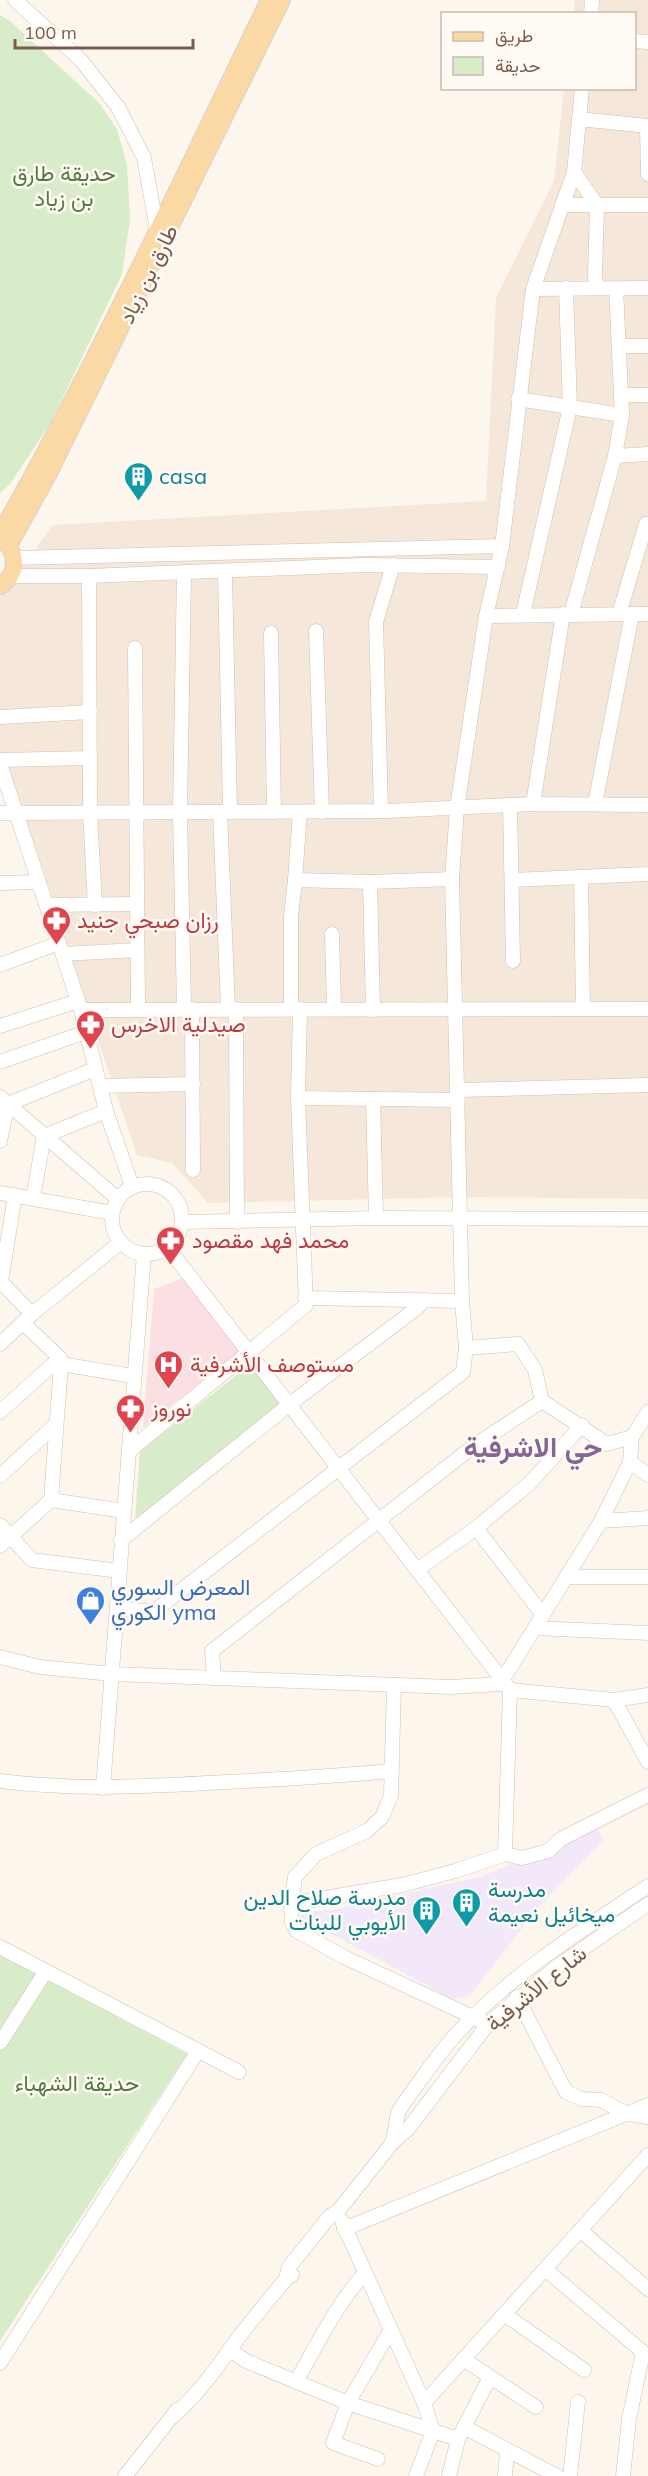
<svg xmlns="http://www.w3.org/2000/svg" width="648" height="2476" viewBox="0 0 648 2476" font-family="Mulish,Vazirmatn,sans-serif">
  <style>
    .residential { fill: #f5e8da }
    .education { fill: #f3e8fa }
    .medical { fill: #fbdfe3 }
    .green { fill: #d8ecc9 }
    .lines { fill: none; stroke-linecap: round; stroke-linejoin: round }
    .minor-casing { stroke: #d1beb0; stroke-width: 15 }
    .major-casing { stroke: #dad1cd; stroke-width: 18 }
    .minor { stroke: #fff; stroke-width: 14 }
    .major { stroke: #fbd9a5; stroke-width: 16 }
    .labels { text-anchor: middle; dominant-baseline: central; stroke-width: 5; stroke-linejoin: round; paint-order: stroke }
    .park-label { font-size: 22px; fill: #537a41; stroke: #fffaf3 }
    .street-label { font-size: 22px; fill: #7a5c4d; stroke: #fffaf3 }
    .culture-label { font-size: 22px; fill: #0d838f; stroke: #fffaf3; text-anchor: start }
    .health-label { font-size: 22px; fill: #be3a42; stroke: #fffaf3; text-anchor: start }
    .shop-label { font-size: 22px; fill: #366cbe; stroke: #fffaf3; text-anchor: start }
    .district-label { font-size: 28px; font-weight: bold; fill: #846695; stroke: #fffaf3 }
  </style>
  <rect width="100%" height="100%" fill="#fdf6ec"/>
  <polygon class="residential" points="575,0 648,0 648,1199 465,1197 208,1203 172,1163 137,1155 0,753 0,597 53,525 486,501 496,298 554,181 564,89 634,88 634,14 573,13"/>
  <polygon class="education" points="595,1825 603,1840 537,1909 470,1995 452,1999 302,1918 300,1913 335,1909 480,1877 541,1852"/>
  <polygon class="medical" points="186,1277 239,1351 143,1428 154,1289"/>
  <g class="green">
    <polygon points="0,15 10,21 100,104 117,129 127,165 130,220 122,274 50,424 10,484 0,493"/>
    <polygon points="252,1363 281,1407 135,1520 140,1451"/>
    <polygon points="0,1955 187,2054 0,2341"/>
  </g>
  <g class="lines">
    <defs>
      <g id="minor">
        <polyline points="15,0 80,59 118,107 144,158 157,230"/>
        <polyline points="591,14 592,0"/>
        <polyline points="634,41 648,42"/>
        <polyline points="579,119 648,126"/>
        <polyline points="647,126 648,174"/>
        <polyline points="574,172 597,205 595,276 597,288"/>
        <polyline points="562,205 648,205"/>
        <polyline points="533,289 574,172 582,88"/>
        <polyline points="619,346 648,346"/>
        <polyline points="621,395 648,395"/>
        <polyline points="518,399 622,415"/>
        <polyline points="615,456 648,454"/>
        <polyline points="14,558 502,546"/>
        <polyline points="225,571 230,812"/>
        <polyline points="11,576 89,576 364,565 498,567"/>
        <polyline points="89,576 90,813 95,905"/>
        <polyline points="523,614 570,407 566,288"/>
        <polyline points="571,614 615,456 622,415 616,288"/>
        <polyline points="619,614 646,524 648,524"/>
        <polyline points="486,616 648,614"/>
        <polyline points="316,631 322,812"/>
        <polyline points="271,633 274,812"/>
        <polyline points="135,648 138,1009"/>
        <polyline points="0,717 90,712"/>
        <polyline points="0,760 90,758"/>
        <polyline points="0,764 81,1010 106,1111 132,1186"/>
        <polyline points="533,804 563,614"/>
        <polyline points="595,804 632,614"/>
        <polyline points="510,805 513,961"/>
        <polyline points="381,811 376,622 393,565"/>
        <polyline points="220,812 228,1009"/>
        <polyline points="0,813 387,811 533,804 648,805"/>
        <polyline points="581,877 583,1009"/>
        <polyline points="295,880 300,812"/>
        <polyline points="512,880 648,874"/>
        <polyline points="370,882 373,1010"/>
        <polyline points="0,883 39,882"/>
        <polyline points="46,905 137,904"/>
        <polyline points="332,934 334,1009"/>
        <polyline points="63,954 137,950"/>
        <polyline points="0,965 59,943"/>
        <polyline points="184,1009 180,813 184,572"/>
        <polyline points="192,1009 193,1170"/>
        <polyline points="236,1009 237,1222"/>
        <polyline points="291,1009 291,917 295,880 370,882 452,879"/>
        <polyline points="81,1010 648,1009"/>
        <polyline points="0,1026 78,1001"/>
        <polyline points="0,1062 86,1032"/>
        <polyline points="100,1086 193,1084"/>
        <polyline points="458,1090 648,1085"/>
        <polyline points="0,1097 118,1199"/>
        <polyline points="298,1098 458,1100"/>
        <polyline points="373,1099 376,1218"/>
        <polyline points="0,1141 8,1104 95,1069"/>
        <circle cx="147" cy="1219" r="35"/>
        <polyline points="0,1193 112,1213"/>
        <polyline points="15,1195 1,1282 32,1314"/>
        <polyline points="33,1198 44,1136 106,1111"/>
        <polyline points="183,1222 376,1218 648,1219"/>
        <polyline points="168,1248 510,1690 505,1854 455,1871 402,1885 295,1903 291,1907 292,1923 297,1931 344,1957 488,2024"/>
        <polyline points="305,1298 462,1301"/>
        <polyline points="23,1323 60,1358 61,1364 133,1376"/>
        <polyline points="0,1344 32,1314 121,1242"/>
        <polyline points="466,1348 518,1344 535,1370 542,1401 607,1444 632,1437"/>
        <polyline points="61,1364 51,1500 124,1511"/>
        <polyline points="0,1412 60,1358"/>
        <polyline points="129,1451 306,1305 298,1098 300,1009"/>
        <polyline points="630,1462 648,1475"/>
        <polyline points="0,1476 55,1425"/>
        <polyline points="601,1521 648,1518"/>
        <polyline points="0,1525 32,1560 119,1571"/>
        <polyline points="476,1528 543,1615"/>
        <polyline points="121,1540 290,1404 417,1308 424,1300"/>
        <polyline points="0,1546 51,1500"/>
        <polyline points="417,1570 476,1528 529,1484 582,1425"/>
        <polyline points="566,1577 648,1577"/>
        <polyline points="117,1608 153,1612 463,1372 466,1348 462,1301 452,879 457,808 486,616 502,546 533,289 648,288"/>
        <polyline points="535,1628 648,1633"/>
        <polyline points="0,1657 40,1667 112,1674 451,1687 500,1684 601,1521 630,1462 632,1437 648,1412"/>
        <polyline points="214,1678 212,1651 475,1445 542,1401"/>
        <polyline points="510,1690 614,1700 648,1762"/>
        <polyline points="614,1700 648,1695"/>
        <path d="M 0,1781 C 70,1790 137,1787 207,1783 C 268,1780 329,1777 390,1771"/>
        <polyline points="103,1788 144,1254"/>
        <polyline points="505,1854 522,1858 548,1851 561,1839 648,1795"/>
        <polyline points="291,1907 295,1877 316,1854 367,1831 382,1817 391,1796 394,1685"/>
        <polyline points="0,1947 239,2072"/>
        <polyline points="517,1997 566,2092 582,2099 601,2100 625,2113 648,2117"/>
        <polyline points="0,2043 46,1971"/>
        <path d="M 393,2142 L 398,2113 L 403,2104 C 422,2079 440,2050 462,2028 C 516,1971 583,1929 648,1886"/>
        <polyline points="342,2221 424,2403 433,2431 416,2476"/>
        <polyline points="344,2229 648,2105"/>
        <polyline points="580,2230 648,2289"/>
        <polyline points="545,2269 643,2352 629,2419 623,2476"/>
        <polyline points="286,2279 289,2267 330,2216 339,2210 393,2142 408,2129 488,2024 559,1965 648,1904"/>
        <polyline points="504,2314 584,2370"/>
        <polyline points="230,2350 246,2361 348,2403 458,2439"/>
        <polyline points="463,2359 536,2407"/>
        <polyline points="0,2363 198,2051"/>
        <path d="M 296,2382 C 317,2345 336,2305 364,2274"/>
        <polyline points="424,2403 648,2155"/>
        <path d="M 172,2417 C 195,2397 213,2374 230,2349 C 247,2325 267,2302 286,2279 L 292,2275"/>
        <polyline points="464,2427 557,2476"/>
        <polyline points="378,2459 333,2443 348,2403 390,2331"/>
        <polyline points="125,2476 177,2410"/>
        <polyline points="449,2476 458,2439 490,2377"/>
        <polyline points="505,2476 507,2451"/>
        <polyline points="570,2476 578,2402"/>
      </g>
      <g id="major">
        <path d="M 0,534 C 98,361 182,179 269,0"/>
        <polyline points="9,545 48,475 282,0"/>
        <path d="M 0,586 C 19,575 18,550 0,538"/>
      </g>
    </defs>
    <use href="#minor" class="minor-casing"/>
    <use href="#major" class="major-casing"/>
    <use href="#minor" class="minor"/>
    <use href="#major" class="major"/>
  </g>
  <defs>
    <symbol id="building-pin" viewBox="-11 -11 22 30"><path d="M0 17L-7.5 6A9.5 9.5 0 1 1 7.5 6Z" fill="#0f9aa8" stroke="#fffaf3"/><path d="M-4-6H4V6H1V3H-1V6H-4ZM-2.5-4.3h1.7v1.8h-1.7ZM.8-4.3h1.7v1.8H.8ZM-2.5-1h1.7V.8h-1.7ZM.8-1h1.7V.8H.8Z" fill="#fff"/></symbol>
    <symbol id="pharmacy-pin" viewBox="-11 -11 22 30"><path d="M0 17L-7.5 6A9.5 9.5 0 1 1 7.5 6Z" fill="#e0444e" stroke="#fffaf3"/><path d="M-2-6h4v4h4v4h-4v4h-4v-4h-4v-4h4Z" fill="#fff"/></symbol>
    <symbol id="hospital-pin" viewBox="-11 -11 22 30"><path d="M0 17L-7.5 6A9.5 9.5 0 1 1 7.5 6Z" fill="#e0444e" stroke="#fffaf3"/><path d="M-5-5h3v3.5h4V-5h3V5h-3V1.5h-4V5h-3Z" fill="#fff"/></symbol>
    <symbol id="shop-pin" viewBox="-11 -11 22 30"><path d="M0 17L-7.5 6A9.5 9.5 0 1 1 7.5 6Z" fill="#3f7fe0" stroke="#fffaf3"/><path d="M-5-2.5h2.3a2.7 3.5 0 0 1 5.4 0H5L5.5 6h-11ZM-1.5-2.5h3a1.5 2.3 0 0 0-3 0Z" fill="#fff"/></symbol>
  </defs>
  <g fill-rule="evenodd">
    <use href="#building-pin" x="122" y="460" width="33" height="45"/>
    <use href="#pharmacy-pin" x="40" y="904" width="33" height="45"/>
    <use href="#pharmacy-pin" x="74" y="1008" width="33" height="45"/>
    <use href="#pharmacy-pin" x="154" y="1224" width="33" height="45"/>
    <use href="#hospital-pin" x="152" y="1348" width="33" height="45"/>
    <use href="#pharmacy-pin" x="114" y="1392" width="33" height="45"/>
    <use href="#shop-pin" x="74" y="1584" width="33" height="45"/>
    <use href="#building-pin" x="450" y="1886" width="33" height="45"/>
    <use href="#building-pin" x="410" y="1894" width="33" height="45"/>
  </g>
  <g class="labels">
    <g class="park-label">
      <text x="64" y="173">حديقة طارق<tspan x="64" dy="25">بن زياد</tspan></text>
      <text x="77" y="2083">حديقة الشهباء</text>
    </g>
    <g class="street-label">
      <text transform="translate(148 274) rotate(-64)">طارق بن زياد</text>
      <text transform="translate(536 1988) rotate(-39)">شارع الأشرفية</text>
    </g>
    <g class="culture-label">
      <text x="159" y="476">casa</text>
      <text x="488" y="1889">مدرسة<tspan x="488" dy="25">ميخائيل نعيمة</tspan></text>
      <text x="406" y="1897" text-anchor="end">مدرسة صلاح الدين<tspan x="406" dy="25">الأيوبي للبنات</tspan></text>
    </g>
    <g class="health-label">
      <text x="77" y="920">رزان صبحي جنيد</text>
      <text x="111" y="1024">صيدلية الاخرس</text>
      <text x="192" y="1240">محمد فهد مقصود</text>
      <text x="190" y="1364">مستوصف الأشرفية</text>
      <text x="151" y="1408">نوروز</text>
    </g>
    <g class="shop-label">
      <text x="111" y="1587">المعرض السوري<tspan x="111" dy="25">الكوري yma</tspan></text>
    </g>
    <g class="district-label">
      <text x="533" y="1446">حي الاشرفية</text>
    </g>
  </g>
  <rect x="441" y="12" width="195" height="78" fill="#fffaf3" stroke="#cabbb1" stroke-width="1.5"/>
  <rect x="453" y="32" width="30" height="9" fill="#fbd9a5" stroke="#cabbb1" stroke-width="1.5"/>
  <text x="495" y="42" font-size="18" fill="#7a5c4d">طريق</text>
  <rect x="453" y="57" width="30" height="18" fill="#d8ecc9" stroke="#cabbb1" stroke-width="1.5"/>
  <text x="495" y="72" font-size="18" fill="#7a5c4d">حديقة</text>
  <path d="M15 39v9h178v-9" fill="none" stroke="#7a5c4d" stroke-width="3"/>
  <text x="24" y="39" font-size="18" fill="#7a5c4d" stroke="#fffaf3" stroke-width="4.5" paint-order="stroke">100 m</text>
</svg>
